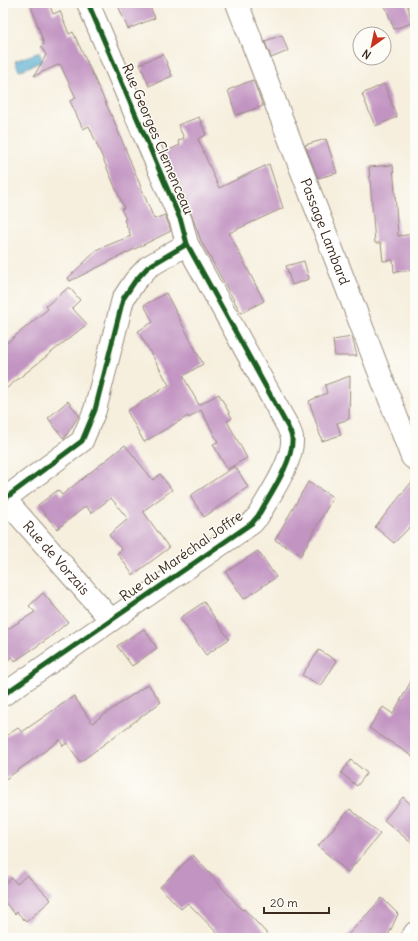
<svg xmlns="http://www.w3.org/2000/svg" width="418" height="941" viewBox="0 0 418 941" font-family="Delius,sans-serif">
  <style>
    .water { fill: #50a9ce; stroke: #466a76 }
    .building { fill: #c294c2 }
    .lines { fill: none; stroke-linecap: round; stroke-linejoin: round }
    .minor-casing { stroke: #988c7e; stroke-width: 24 }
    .minor { stroke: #fff; stroke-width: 22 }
    .cycleway-casing { stroke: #fdfcf7; stroke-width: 8 }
    .cycleway { stroke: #1b5e20; stroke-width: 5 }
    .labels { text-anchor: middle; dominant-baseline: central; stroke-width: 3; stroke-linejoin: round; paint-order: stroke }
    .street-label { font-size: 14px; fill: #3b2a1e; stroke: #fdfcf7 }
  </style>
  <rect width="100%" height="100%" fill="#fdfcf7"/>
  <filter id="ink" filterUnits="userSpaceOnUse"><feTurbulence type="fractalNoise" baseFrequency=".025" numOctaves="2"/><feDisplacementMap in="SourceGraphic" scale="8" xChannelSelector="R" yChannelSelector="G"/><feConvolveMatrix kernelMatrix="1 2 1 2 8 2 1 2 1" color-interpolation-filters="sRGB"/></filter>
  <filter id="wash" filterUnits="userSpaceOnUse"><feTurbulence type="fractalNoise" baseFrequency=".012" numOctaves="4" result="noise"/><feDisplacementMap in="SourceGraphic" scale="16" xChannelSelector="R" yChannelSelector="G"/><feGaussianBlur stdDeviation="0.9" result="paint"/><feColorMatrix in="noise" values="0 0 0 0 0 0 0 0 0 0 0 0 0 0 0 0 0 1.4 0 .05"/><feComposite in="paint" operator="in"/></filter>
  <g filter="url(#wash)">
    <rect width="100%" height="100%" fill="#f6efde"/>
    <polygon class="water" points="39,52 43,61 19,71 15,61"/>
    <g id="blocks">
      <g class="building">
        <polygon points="30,3 49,3 53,14 60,11 69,34 73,32 114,121 154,219 165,215 171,231 70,281 68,278 98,249 131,236 124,220 126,219 121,209 124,208 89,126 83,129 70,101 76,98 60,64 34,76 46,55 41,46 44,44"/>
        <polygon points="117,3 148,3 155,18 128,29"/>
        <polygon points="384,3 407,3 412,23 394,29"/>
        <polygon points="282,35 288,51 271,58 265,41"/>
        <polygon points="163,54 172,76 149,86 140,64"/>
        <polygon points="253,80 263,106 236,115 228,90"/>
        <polygon points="384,84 397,117 375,126 362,94"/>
        <polygon points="199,117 206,135 198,139 219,188 269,164 283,208 229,233 264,301 241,313 201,241 192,216 165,152 180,145 178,141 184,138 178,125"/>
        <polygon points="326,139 337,173 318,178 305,145"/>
        <polygon points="393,165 398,236 415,234 415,270 394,272 393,260 383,261 381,243 375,243 369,167"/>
        <polygon points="304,261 309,279 292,285 286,266"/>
        <polygon points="69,287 80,300 72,308 87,324 3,391 3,346 48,309 46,306"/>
        <polygon points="166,293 203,364 183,376 199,405 219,394 232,418 227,421 247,458 227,469 213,444 218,442 201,410 189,418 188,416 144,442 127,411 169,385 138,331 153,322 144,305"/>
        <polygon points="352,337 357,356 335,356 333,340"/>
        <polygon points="350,376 349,419 337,423 341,435 322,441 309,401 327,393 325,385"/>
        <polygon points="68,401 79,415 64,439 48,418"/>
        <polygon points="125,445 153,480 160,474 172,490 143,511 169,548 133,575 117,553 122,550 109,535 128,519 111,498 91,513 86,506 57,529 38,505 58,490 62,495"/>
        <polygon points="235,466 248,487 204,517 190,496"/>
        <polygon points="415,478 415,522 394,543 375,527"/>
        <polygon points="308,482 333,497 301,555 275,540"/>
        <polygon points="258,551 276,577 244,599 226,572"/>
        <polygon points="43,593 68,622 49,638 15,661 12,657 3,664 3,632 35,612 29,606"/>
        <polygon points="204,602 229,639 206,655 180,618"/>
        <polygon points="144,629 157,648 132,666 117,646"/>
        <polygon points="319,650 337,661 321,686 302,675"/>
        <polygon points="415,674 415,758 369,728 383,707 393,714"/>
        <polygon points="148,684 161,702 80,762 67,743 63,746 60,740 3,781 3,738 18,728 22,732 74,696 92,723"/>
        <polygon points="351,760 367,773 357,786 341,773"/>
        <polygon points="403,797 415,808 415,846 384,820"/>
        <polygon points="350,809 380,834 348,872 318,846"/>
        <polygon points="193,855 242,910 244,909 271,938 222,938 188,903 181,909 160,887"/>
        <polygon points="27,875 51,900 26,922 17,912 15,914 3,900 3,886 12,878 17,884"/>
        <polygon points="382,898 398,914 387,938 345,938"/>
      </g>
    </g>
  </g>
  <g filter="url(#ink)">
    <use href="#blocks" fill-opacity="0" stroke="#988c7e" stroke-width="1"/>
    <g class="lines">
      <defs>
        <g id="minor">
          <path id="s1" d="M 237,3 L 412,457 L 415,459"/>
          <path id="s2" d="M 3,497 L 111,620"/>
          <polyline points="3,500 82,441 95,410 123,299 135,281 148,267 187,244 181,221 88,3"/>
          <path d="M 3,695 L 252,523 L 258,516 C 269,496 294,461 292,438 C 292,435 289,430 288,427 L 187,244"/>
          <polyline points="412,938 415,933"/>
        </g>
      </defs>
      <use href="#minor" class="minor-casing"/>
      <use href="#minor" class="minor"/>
      <defs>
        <g id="cycleway">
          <polyline points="3,500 82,441 95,410 123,299 135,281 148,267 187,244 181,221 88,3"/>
          <path d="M 3,695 L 252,523 L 258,516 C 269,496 294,461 292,438 C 292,435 289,430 288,427 L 187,244"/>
        </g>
      </defs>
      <use href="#cycleway" class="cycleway-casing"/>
      <use href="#cycleway" class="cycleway"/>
    </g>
  </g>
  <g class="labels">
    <g class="street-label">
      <text transform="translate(158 139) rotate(67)">Rue Georges Clemenceau</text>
      <text stroke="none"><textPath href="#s1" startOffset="245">Passage Lambard</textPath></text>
      <text transform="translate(181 556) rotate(-35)">Rue du Maréchal Joffre</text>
      <text stroke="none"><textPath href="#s2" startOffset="81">Rue de Vorzais</textPath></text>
    </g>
  </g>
  <rect width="418" height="941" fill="none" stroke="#fdfcf7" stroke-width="16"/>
  <g transform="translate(372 46) rotate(213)"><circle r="19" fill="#fdfcf7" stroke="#afa8a0"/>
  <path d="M0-3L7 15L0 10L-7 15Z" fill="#c8321e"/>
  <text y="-6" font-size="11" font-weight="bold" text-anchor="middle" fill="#3b2a1e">N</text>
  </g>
  <path d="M264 907v6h65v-6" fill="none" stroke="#3b2a1e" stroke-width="2"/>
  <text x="270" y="907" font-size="12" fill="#3b2a1e" stroke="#fdfcf7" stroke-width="3" paint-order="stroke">20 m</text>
</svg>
